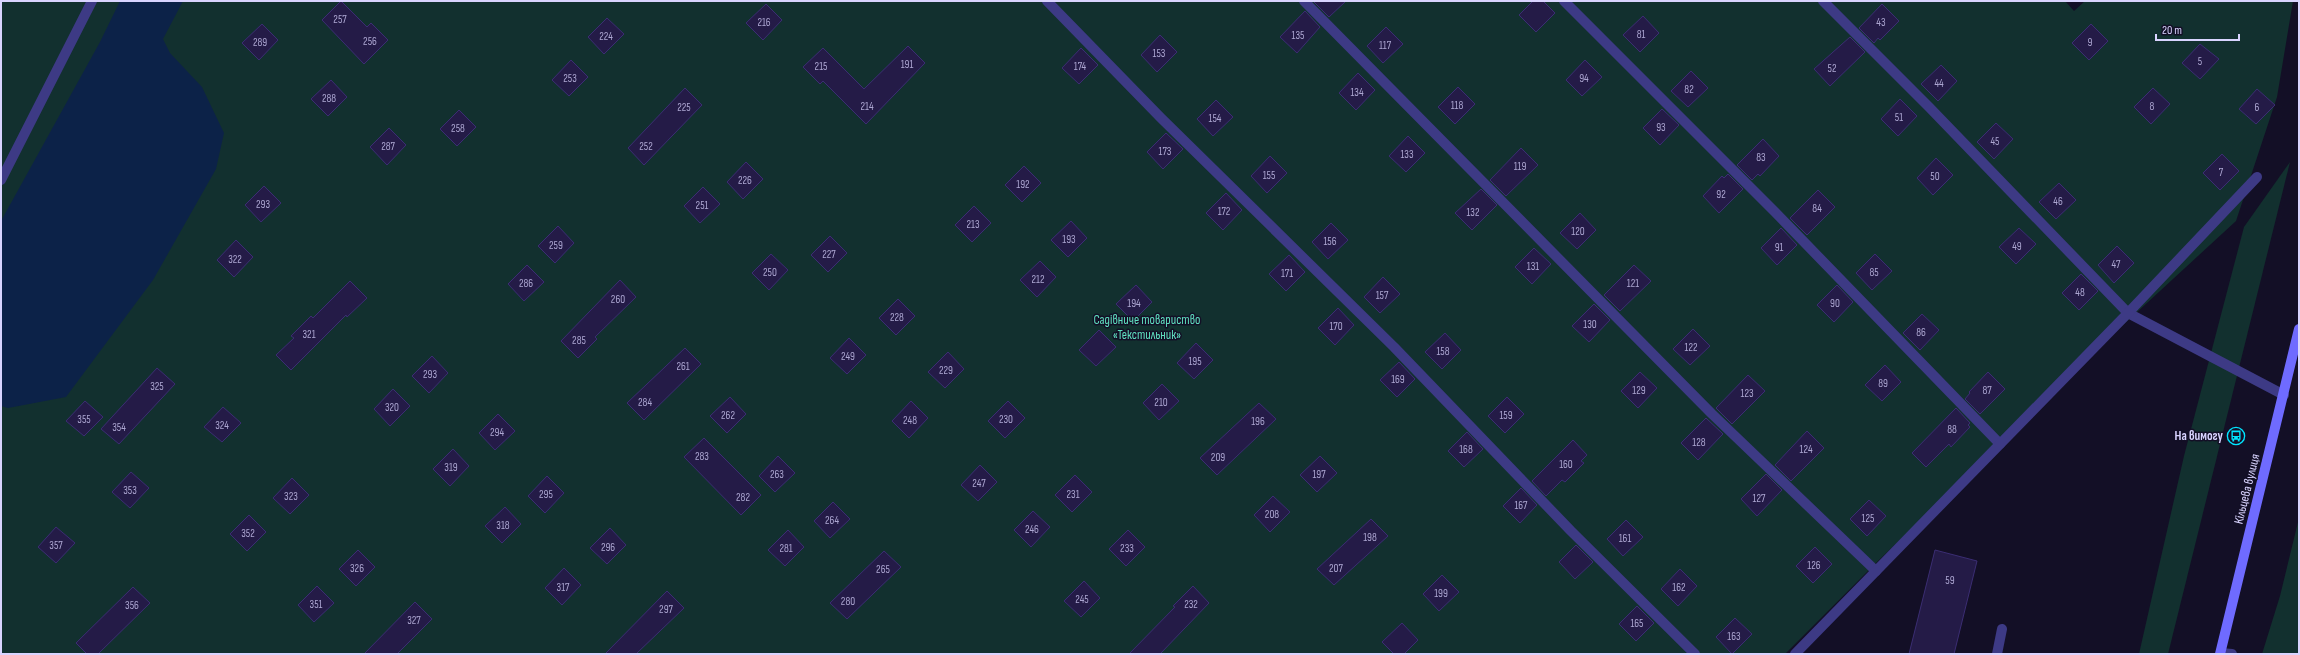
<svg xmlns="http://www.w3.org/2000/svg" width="2300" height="655" viewBox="0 0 2300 655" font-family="'Sofia Sans Condensed',sans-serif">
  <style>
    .green { fill: #12302f }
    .water { fill: #0c2248 }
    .building { fill: #241b47; stroke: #3b2d73 }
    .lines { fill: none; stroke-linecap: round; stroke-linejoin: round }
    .service { stroke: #3d3a85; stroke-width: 10 }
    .minor { stroke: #3d3a85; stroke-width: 10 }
    .secondary { stroke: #6f6bff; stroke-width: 10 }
    .labels { text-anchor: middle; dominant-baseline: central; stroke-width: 3; stroke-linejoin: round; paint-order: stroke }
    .number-label { font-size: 11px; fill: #aca6d1 }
    .park-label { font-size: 13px; fill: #5fe0c0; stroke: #130f26 }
    .poi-label { font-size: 13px; font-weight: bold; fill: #d9d4ff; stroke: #130f26; text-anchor: end }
    .street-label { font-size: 13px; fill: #d9d4ff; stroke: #130f26 }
  </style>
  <rect width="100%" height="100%" fill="#130f26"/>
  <g class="green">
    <polygon points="1,1 2065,1 2074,11 2085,1 2293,1 2277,97 2236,221 2110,337 1880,559 1785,654 1,654"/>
    <polygon points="2290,162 2168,654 2139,654 2184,456 2244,227"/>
    <polygon points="2299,518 2299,654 2262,654 2280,596"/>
  </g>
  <polygon class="water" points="120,1 183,1 163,39 170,53 202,87 224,133 216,169 153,280 66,397 8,408 1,406 1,221 100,42"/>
  <g class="building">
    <polygon points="341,1 367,27 371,23 388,40 364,64 322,20"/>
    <polygon points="1316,1 1346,1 1329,17 1314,2"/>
    <polygon points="1533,1 1543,1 1555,13 1536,32 1519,15"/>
    <polygon points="766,4 782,20 763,40 746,23"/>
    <polygon points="1882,4 1899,21 1880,40 1878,38 1874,43 1859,28"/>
    <polygon points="1305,11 1320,27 1297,53 1280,37"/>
    <polygon points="1643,16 1659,33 1640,52 1623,35"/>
    <polygon points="607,18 624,34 604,54 588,37"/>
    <polygon points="262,24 278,40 259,60 242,43"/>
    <polygon points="2091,24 2108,41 2089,60 2072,43"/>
    <polygon points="1386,27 1403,44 1383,63 1367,46"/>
    <polygon points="1160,35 1177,52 1157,72 1141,55"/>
    <polygon points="1850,37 1865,52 1830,86 1814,69"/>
    <polygon points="2200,44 2219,59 2200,79 2182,63"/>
    <polygon points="908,46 925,63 866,124 823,81 820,84 803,67 823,48 864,89"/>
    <polygon points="1081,48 1098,65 1079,84 1062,68"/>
    <polygon points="571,60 588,77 569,96 552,80"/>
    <polygon points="1585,60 1602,77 1582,96 1566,80"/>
    <polygon points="1941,65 1957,81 1938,101 1921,84"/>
    <polygon points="1691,71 1708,88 1688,107 1671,91"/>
    <polygon points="1358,73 1375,90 1356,110 1339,93"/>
    <polygon points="331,80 347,97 328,116 311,99"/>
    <polygon points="1458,87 1475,104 1455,124 1438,107"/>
    <polygon points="685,88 702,105 644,165 628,148"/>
    <polygon points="2153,88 2170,104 2151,124 2134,107"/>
    <polygon points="2257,89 2275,105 2256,124 2239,109"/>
    <polygon points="1900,99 1917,116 1898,136 1881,119"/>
    <polygon points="1216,100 1233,117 1213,136 1197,119"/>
    <polygon points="1662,109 1679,125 1660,145 1643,128"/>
    <polygon points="459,110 476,127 457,146 440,129"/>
    <polygon points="1996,123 2013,139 1994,159 1977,142"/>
    <polygon points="389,128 406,145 387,165 370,147"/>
    <polygon points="1166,133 1183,149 1163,169 1147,152"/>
    <polygon points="1408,136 1425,153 1406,172 1389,156"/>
    <polygon points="1763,139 1779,156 1760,176 1758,174 1752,180 1737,165"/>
    <polygon points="1521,148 1538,165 1506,196 1490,180"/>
    <polygon points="2222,154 2239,171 2220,190 2203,173"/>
    <polygon points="1270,156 1287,173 1267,193 1251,176"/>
    <polygon points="1936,158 1953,175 1933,195 1917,178"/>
    <polygon points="746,162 763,179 743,199 727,182"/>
    <polygon points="1024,166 1041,183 1022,202 1005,185"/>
    <polygon points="1728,174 1743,189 1719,213 1703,196 1722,176 1724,178"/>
    <polygon points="2059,183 2076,200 2056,219 2039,202"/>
    <polygon points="264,186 281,203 261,222 245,205"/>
    <polygon points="703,187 720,204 700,223 684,206"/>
    <polygon points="1481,189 1497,205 1472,230 1455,213"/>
    <polygon points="1818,190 1835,207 1807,235 1790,218"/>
    <polygon points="1226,193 1242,210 1223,230 1206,213"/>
    <polygon points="974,206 991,223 972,242 955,225"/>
    <polygon points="1580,213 1596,230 1577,249 1560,233"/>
    <polygon points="1071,221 1087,238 1068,257 1051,240"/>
    <polygon points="1331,223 1348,240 1328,259 1312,242"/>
    <polygon points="558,226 574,243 555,263 538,246"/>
    <polygon points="1781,228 1797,245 1777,265 1761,248"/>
    <polygon points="2019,228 2036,244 2016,264 1999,247"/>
    <polygon points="830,236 847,253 828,272 811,255"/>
    <polygon points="236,240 253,257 234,277 217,260"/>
    <polygon points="2117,246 2134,263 2114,283 2098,265"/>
    <polygon points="1534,248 1551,264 1532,284 1515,267"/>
    <polygon points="771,254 788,270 769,290 752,273"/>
    <polygon points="1875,254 1892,271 1872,290 1856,273"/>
    <polygon points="1289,255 1305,272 1286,291 1269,274"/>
    <polygon points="1040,261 1056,277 1037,297 1020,280"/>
    <polygon points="527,265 544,282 524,301 508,284"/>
    <polygon points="1634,265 1651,281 1620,311 1604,295"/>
    <polygon points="2081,274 2098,291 2079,310 2062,293"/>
    <polygon points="1383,277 1400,294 1380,313 1364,297"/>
    <polygon points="620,280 636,297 595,337 597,339 578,358 561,341"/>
    <polygon points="350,281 367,298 347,317 346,315 291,370 276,355 294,338 291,336 311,316 313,318"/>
    <polygon points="1136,285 1152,302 1133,321 1116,304"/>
    <polygon points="1837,285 1853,302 1834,322 1817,305"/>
    <polygon points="898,299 915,316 896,335 879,318"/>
    <polygon points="1594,304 1610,320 1589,342 1572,326"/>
    <polygon points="1338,308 1354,325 1335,345 1318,328"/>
    <polygon points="1922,314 1939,330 1920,350 1903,333"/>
    <polygon points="1693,329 1710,346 1690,365 1673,349"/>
    <polygon points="1099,330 1116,347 1096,366 1079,350"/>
    <polygon points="1445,333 1461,350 1442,369 1425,352"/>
    <polygon points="849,338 866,355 847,374 830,358"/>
    <polygon points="1196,343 1213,360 1194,379 1177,363"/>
    <polygon points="685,348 701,364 644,420 627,403"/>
    <polygon points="948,352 964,369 945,388 928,372"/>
    <polygon points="432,356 448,373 429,393 412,376"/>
    <polygon points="1399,362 1415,379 1397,397 1380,380"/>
    <polygon points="1885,365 1901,382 1882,401 1865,385"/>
    <polygon points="157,368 175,384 119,444 101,429"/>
    <polygon points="1640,372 1657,388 1638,408 1621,391"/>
    <polygon points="1988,372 2005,389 1980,414 1965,399 1970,393 1969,392"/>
    <polygon points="1748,375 1765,391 1732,424 1716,408"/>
    <polygon points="1162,384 1179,401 1159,420 1143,403"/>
    <polygon points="393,389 410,406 390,426 374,409"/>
    <polygon points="730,397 746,414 727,433 710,416"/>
    <polygon points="1507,397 1524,414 1505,433 1488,416"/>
    <polygon points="85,401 103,417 84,436 66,421"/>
    <polygon points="911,401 928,418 909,438 892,421"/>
    <polygon points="1008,401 1025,418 1005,438 988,421"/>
    <polygon points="1259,403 1276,419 1217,475 1200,458"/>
    <polygon points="223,407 241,423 222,442 204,427"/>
    <polygon points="1956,408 1970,423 1968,425 1970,427 1951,447 1949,444 1926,467 1912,453"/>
    <polygon points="498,414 515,431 495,450 479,433"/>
    <polygon points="1706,418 1723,434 1698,460 1681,443"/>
    <polygon points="1807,431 1824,448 1791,481 1775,465"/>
    <polygon points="1467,432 1483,449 1464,467 1448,451"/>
    <polygon points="704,438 761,495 741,515 684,457"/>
    <polygon points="1573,440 1587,455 1581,461 1584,463 1565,482 1562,480 1546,496 1532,481"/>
    <polygon points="453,449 469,466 450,486 433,469"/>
    <polygon points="778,456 795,473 775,492 759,476"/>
    <polygon points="1320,456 1337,473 1317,492 1300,475"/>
    <polygon points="980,465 997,482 978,501 961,485"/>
    <polygon points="131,472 149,488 130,508 112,492"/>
    <polygon points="1766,474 1782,490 1757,516 1741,499"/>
    <polygon points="1075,475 1092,492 1072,512 1055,495"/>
    <polygon points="547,476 564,493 545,513 528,496"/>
    <polygon points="292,478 309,495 290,514 273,498"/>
    <polygon points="1521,488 1537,505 1520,523 1503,506"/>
    <polygon points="1273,496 1290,512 1270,532 1254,515"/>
    <polygon points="1869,500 1886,516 1867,536 1850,519"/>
    <polygon points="833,502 850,519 830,538 814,521"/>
    <polygon points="505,507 521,524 502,543 485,526"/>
    <polygon points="1033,511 1050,527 1031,547 1014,530"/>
    <polygon points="249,515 266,532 247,551 230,534"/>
    <polygon points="1371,519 1388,536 1334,585 1317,569"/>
    <polygon points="1626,520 1643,537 1623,556 1607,539"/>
    <polygon points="56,527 75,543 56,563 38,547"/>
    <polygon points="610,528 626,545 607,564 590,548"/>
    <polygon points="788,530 804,547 785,566 768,550"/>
    <polygon points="1128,530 1145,547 1126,566 1109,549"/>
    <polygon points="1576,545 1593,562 1575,579 1559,562"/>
    <polygon points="1815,547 1832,564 1813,583 1796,566"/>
    <polygon points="358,550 375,567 356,586 339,569"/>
    <polygon points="1935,550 1977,561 1954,654 1909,654"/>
    <polygon points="884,551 901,567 847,619 830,603"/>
    <polygon points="564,568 581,585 562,605 545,588"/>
    <polygon points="1680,569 1697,586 1678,606 1661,589"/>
    <polygon points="1442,575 1459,592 1439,611 1423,594"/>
    <polygon points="1084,581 1100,598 1081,617 1064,601"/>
    <polygon points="317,586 334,603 314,622 298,605"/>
    <polygon points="1193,586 1209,603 1160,654 1129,654 1175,607 1173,606"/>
    <polygon points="133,587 150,603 98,654 87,654 76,643"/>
    <polygon points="667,591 684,608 636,654 605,654"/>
    <polygon points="415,602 432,619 397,654 364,654"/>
    <polygon points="1637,606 1654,623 1636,641 1619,624"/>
    <polygon points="1735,618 1752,634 1732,654 1716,637"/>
    <polygon points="1402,623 1418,640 1404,654 1394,654 1382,642"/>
  </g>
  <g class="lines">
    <g class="service">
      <polyline points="1047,1 1161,118 1394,347 1571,531 1695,654"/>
      <polyline points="1304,1 1712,414 1876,571"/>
      <polyline points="1564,1 1775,212 2000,444"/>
      <polyline points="1823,1 1929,107 2128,313 2284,395"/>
      <polyline points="1,180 92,1"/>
      <polyline points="2221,653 2232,654"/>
      <polyline points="1795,654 2128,313 2257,177"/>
    </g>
    <polyline class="minor" points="1997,654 2002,629"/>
    <polyline class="secondary" points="2220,654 2299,329"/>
  </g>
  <defs>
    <symbol id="bus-ring" viewBox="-11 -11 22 22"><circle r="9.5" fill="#130f26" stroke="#00e5ff" stroke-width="1.5"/><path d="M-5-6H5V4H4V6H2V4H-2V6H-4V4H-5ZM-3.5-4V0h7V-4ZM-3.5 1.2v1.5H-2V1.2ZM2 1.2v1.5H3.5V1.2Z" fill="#00e5ff"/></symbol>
  </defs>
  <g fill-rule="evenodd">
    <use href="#bus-ring" x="2226" y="426" width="20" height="20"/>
  </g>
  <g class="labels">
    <g class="number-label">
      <text x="340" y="19">257</text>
      <text x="764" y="22">216</text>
      <text x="1881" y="22">43</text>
      <text x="1641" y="34">81</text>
      <text x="1298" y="35">135</text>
      <text x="606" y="36">224</text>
      <text x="370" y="41">256</text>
      <text x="260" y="42">289</text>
      <text x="2090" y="42">9</text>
      <text x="1385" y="45">117</text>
      <text x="1159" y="53">153</text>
      <text x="2200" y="61">5</text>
      <text x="907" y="64">191</text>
      <text x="821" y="66">215</text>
      <text x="1080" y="66">174</text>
      <text x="1832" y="68">52</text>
      <text x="570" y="78">253</text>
      <text x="1584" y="78">94</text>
      <text x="1939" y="83">44</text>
      <text x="1689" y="89">82</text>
      <text x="1357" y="92">134</text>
      <text x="329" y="98">288</text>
      <text x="1457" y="105">118</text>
      <text x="867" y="106">214</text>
      <text x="2152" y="106">8</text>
      <text x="684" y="107">225</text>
      <text x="2257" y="107">6</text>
      <text x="1899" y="117">51</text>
      <text x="1215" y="118">154</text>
      <text x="1661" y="127">93</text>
      <text x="458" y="128">258</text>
      <text x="1995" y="141">45</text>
      <text x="388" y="146">287</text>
      <text x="646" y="146">252</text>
      <text x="1165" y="151">173</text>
      <text x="1407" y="154">133</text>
      <text x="1761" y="157">83</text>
      <text x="1520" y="166">119</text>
      <text x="2221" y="172">7</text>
      <text x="1269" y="175">155</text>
      <text x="1935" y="176">50</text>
      <text x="745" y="180">226</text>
      <text x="1023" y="184">192</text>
      <text x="1721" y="194">92</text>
      <text x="2058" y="201">46</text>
      <text x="263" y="204">293</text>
      <text x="702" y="205">251</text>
      <text x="1817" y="208">84</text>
      <text x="1224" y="211">172</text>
      <text x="1473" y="212">132</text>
      <text x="973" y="224">213</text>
      <text x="1578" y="231">120</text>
      <text x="1069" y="239">193</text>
      <text x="1330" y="241">156</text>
      <text x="556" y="245">259</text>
      <text x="2017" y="246">49</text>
      <text x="1779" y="247">91</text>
      <text x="829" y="254">227</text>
      <text x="235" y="259">322</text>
      <text x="2116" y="264">47</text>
      <text x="1533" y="266">131</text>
      <text x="770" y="272">250</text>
      <text x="1874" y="272">85</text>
      <text x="1287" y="273">171</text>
      <text x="1038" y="279">212</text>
      <text x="526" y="283">286</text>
      <text x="1633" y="283">121</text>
      <text x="2080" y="292">48</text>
      <text x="1382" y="295">157</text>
      <text x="618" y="299">260</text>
      <text x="1134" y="303">194</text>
      <text x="1835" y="303">90</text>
      <text x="897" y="317">228</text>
      <text x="1590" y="324">130</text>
      <text x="1336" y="326">170</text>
      <text x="1921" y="332">86</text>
      <text x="309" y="334">321</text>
      <text x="579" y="340">285</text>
      <text x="1691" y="347">122</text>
      <text x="1443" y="351">158</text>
      <text x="848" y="356">249</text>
      <text x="1195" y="361">195</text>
      <text x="683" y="366">261</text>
      <text x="946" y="370">229</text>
      <text x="430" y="374">293</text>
      <text x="1398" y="379">169</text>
      <text x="1883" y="383">89</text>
      <text x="157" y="386">325</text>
      <text x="1639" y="390">129</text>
      <text x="1987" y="390">87</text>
      <text x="1747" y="393">123</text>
      <text x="645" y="402">284</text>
      <text x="1161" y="402">210</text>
      <text x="392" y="407">320</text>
      <text x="728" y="415">262</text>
      <text x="1506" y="415">159</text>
      <text x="84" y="419">355</text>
      <text x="1006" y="419">230</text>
      <text x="910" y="420">248</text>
      <text x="1258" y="421">196</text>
      <text x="222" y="425">324</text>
      <text x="119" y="427">354</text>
      <text x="1952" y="429">88</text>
      <text x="497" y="432">294</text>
      <text x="1699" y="442">128</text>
      <text x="1466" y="449">168</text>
      <text x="1806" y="449">124</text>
      <text x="702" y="456">283</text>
      <text x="1218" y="457">209</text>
      <text x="1566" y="464">160</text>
      <text x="451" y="467">319</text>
      <text x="777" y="474">263</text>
      <text x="1319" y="474">197</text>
      <text x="979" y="483">247</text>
      <text x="130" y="490">353</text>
      <text x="546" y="494">295</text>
      <text x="1073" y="494">231</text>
      <text x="291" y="496">323</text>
      <text x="743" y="497">282</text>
      <text x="1759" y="498">127</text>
      <text x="1521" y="505">167</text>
      <text x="1272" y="514">208</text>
      <text x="1868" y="518">125</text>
      <text x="832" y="520">264</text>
      <text x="503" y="525">318</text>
      <text x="1032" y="529">246</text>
      <text x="248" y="533">352</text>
      <text x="1370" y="537">198</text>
      <text x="1625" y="538">161</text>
      <text x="56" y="545">357</text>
      <text x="608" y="547">296</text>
      <text x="786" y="548">281</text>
      <text x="1127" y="548">233</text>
      <text x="1814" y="565">126</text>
      <text x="357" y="568">326</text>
      <text x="1336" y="568">207</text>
      <text x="883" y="569">265</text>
      <text x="1950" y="580">59</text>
      <text x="563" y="587">317</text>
      <text x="1679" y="587">162</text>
      <text x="1441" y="593">199</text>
      <text x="1082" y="599">245</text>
      <text x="848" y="601">280</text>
      <text x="316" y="604">351</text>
      <text x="1191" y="604">232</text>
      <text x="132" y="605">356</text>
      <text x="666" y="609">297</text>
      <text x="414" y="620">327</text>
      <text x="1637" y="623">165</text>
      <text x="1734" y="636">163</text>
    </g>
    <g class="park-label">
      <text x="1147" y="320">Садівниче товариство<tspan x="1147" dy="15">«Текстильник»</tspan></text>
    </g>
    <g class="poi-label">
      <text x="2223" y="436">На вимогу</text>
    </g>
    <g class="street-label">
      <text transform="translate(2247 489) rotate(-76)">Кільцева вулиця</text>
    </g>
  </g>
  <rect width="2300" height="655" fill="none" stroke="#d9d4ff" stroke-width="4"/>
  <path d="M2156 34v6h83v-6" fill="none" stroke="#d9d4ff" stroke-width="2"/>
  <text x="2162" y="34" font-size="12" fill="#d9d4ff" stroke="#130f26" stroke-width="3" paint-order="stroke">20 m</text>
</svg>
